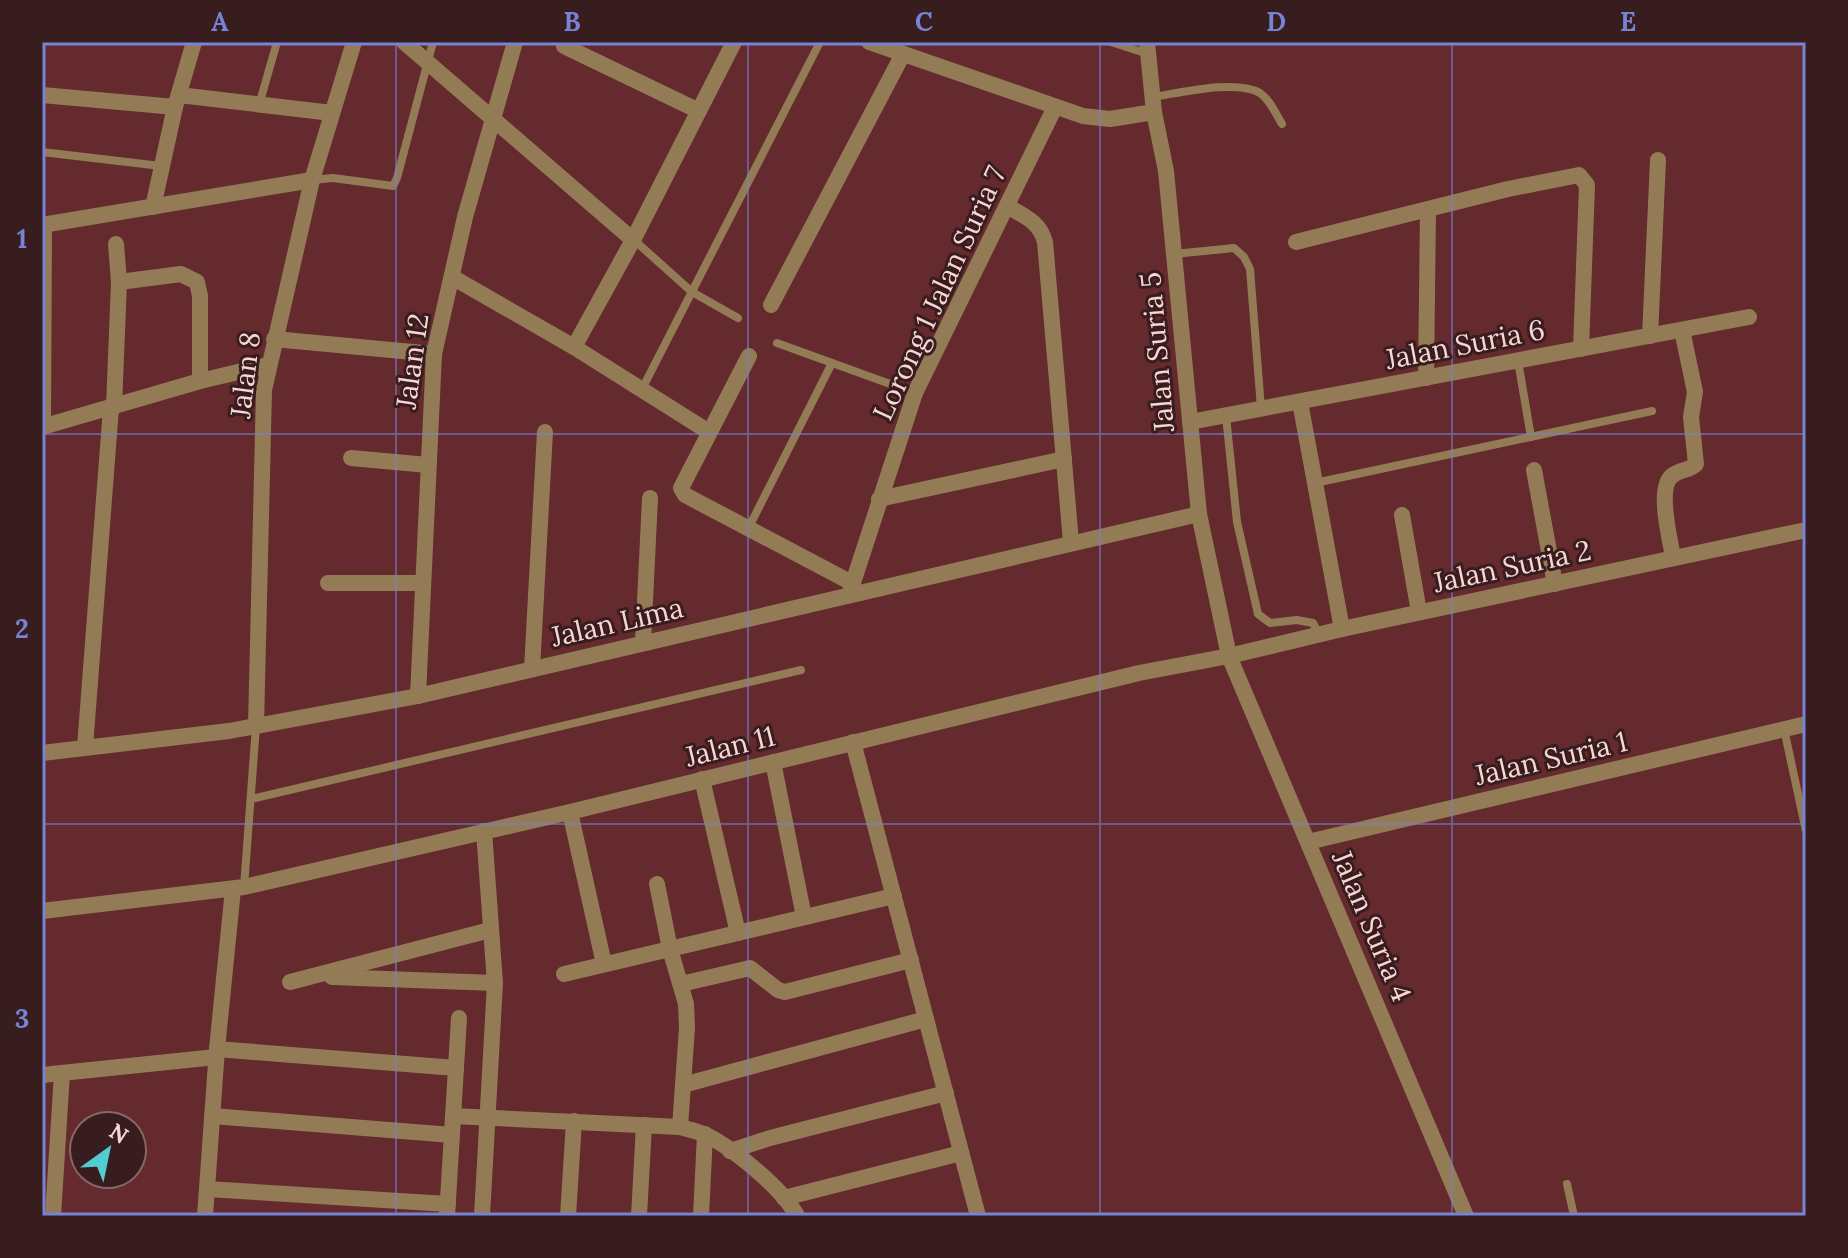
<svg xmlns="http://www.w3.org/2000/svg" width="1848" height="1258" viewBox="0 0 1848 1258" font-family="Lora,serif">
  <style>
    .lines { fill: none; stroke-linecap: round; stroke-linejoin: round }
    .service { stroke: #937b56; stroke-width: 8 }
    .minor { stroke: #937b56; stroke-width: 16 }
    .grid { fill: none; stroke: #7584d7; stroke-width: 2; stroke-opacity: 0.55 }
    .labels { text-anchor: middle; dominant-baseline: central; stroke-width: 6; stroke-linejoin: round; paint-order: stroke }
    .street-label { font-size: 28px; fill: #fad5d5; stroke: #381d1e }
    .neatline { fill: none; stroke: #7584d7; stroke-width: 3 }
    .grid-label { font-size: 26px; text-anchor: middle; font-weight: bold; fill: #7584d7 }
  </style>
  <rect width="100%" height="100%" fill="#642a2e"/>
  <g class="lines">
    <g class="service">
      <polyline points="1111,42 1148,54"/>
      <path d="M 1153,97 C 1180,93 1237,79 1260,93 C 1270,100 1276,114 1282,124"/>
      <polyline points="259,105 277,42"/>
      <polyline points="42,152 161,166"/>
      <polyline points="312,180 333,178 393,186 397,178 433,42"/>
      <polyline points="634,240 692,292 738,318"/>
      <polyline points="1174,254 1234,248 1244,257 1250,269 1261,408"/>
      <polyline points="777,343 915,393"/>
      <polyline points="1518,361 1531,437"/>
      <polyline points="642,389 820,42"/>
      <polyline points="1226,416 1237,522 1258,614 1270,623 1297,620 1313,623 1319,634"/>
      <polyline points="47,426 48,225"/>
      <polyline points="1315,483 1652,411"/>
      <polyline points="749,527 832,363"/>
      <polyline points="1784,729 1806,831"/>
      <polyline points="251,799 801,670"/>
      <polyline points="244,887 256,726"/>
      <polyline points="1567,1184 1574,1216"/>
    </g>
    <g class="minor">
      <polyline points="404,42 633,240"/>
      <polyline points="869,42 1083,116 1110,119 1154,112"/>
      <polyline points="1147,42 1154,112 1166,171 1199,514 1229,656 1466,1216"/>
      <polyline points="564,46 699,111"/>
      <polyline points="42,95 175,107"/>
      <polyline points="179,95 332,113"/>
      <path d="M 1007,206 C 1024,216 1040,222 1045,242 L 1071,542"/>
      <polyline points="153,207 175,107 194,42"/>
      <polyline points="42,225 312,180"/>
      <polyline points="1296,242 1508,189 1579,175 1587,185 1581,349"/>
      <polyline points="452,277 574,347 709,432"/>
      <polyline points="119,282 181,274 197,282 200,296 200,381"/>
      <polyline points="771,305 903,54"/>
      <polyline points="1650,336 1658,160"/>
      <polyline points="274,339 434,354"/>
      <polyline points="574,347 633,240 734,42"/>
      <polyline points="749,356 681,488 685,495 852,583"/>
      <polyline points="1426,378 1428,210"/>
      <polyline points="1300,402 1342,629"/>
      <polyline points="114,407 119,282 116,244"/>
      <polyline points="1190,422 1749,317"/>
      <polyline points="42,427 200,381 268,365"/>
      <polyline points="351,458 428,465"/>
      <polyline points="1534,470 1555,584"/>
      <polyline points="879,499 1064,459"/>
      <polyline points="1402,515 1419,612"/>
      <path d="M 1673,557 C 1670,539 1656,486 1673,475 C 1681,469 1689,471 1696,464 L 1691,417 L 1695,392 L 1682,330"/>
      <polyline points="328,583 423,583"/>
      <polyline points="849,595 915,393 1055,107"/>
      <polyline points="643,643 650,498"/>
      <polyline points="532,669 545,432"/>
      <polyline points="418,696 434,354 465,217 515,42"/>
      <polyline points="256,726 264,390 312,180 354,42"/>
      <polyline points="853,742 978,1216"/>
      <polyline points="85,747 111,408"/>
      <polyline points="42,753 229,731 418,696 1199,514"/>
      <polyline points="773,762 804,917"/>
      <polyline points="702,779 738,933"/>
      <polyline points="570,812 604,964"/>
      <polyline points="1308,842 1806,724"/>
      <polyline points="657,884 670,949 686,1004 687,1028 680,1127"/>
      <polyline points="42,911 244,887 570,812 1139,673 1229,656 1342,629 1806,530"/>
      <polyline points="564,974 894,896"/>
      <polyline points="332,977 495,983"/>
      <polyline points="290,982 490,930"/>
      <polyline points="681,984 750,968 778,990 785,992 911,960"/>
      <polyline points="217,1049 456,1068"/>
      <polyline points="42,1075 216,1057"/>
      <polyline points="683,1085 926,1019"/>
      <polyline points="212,1116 452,1135"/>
      <path d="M 453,1116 L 680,1127 C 688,1129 696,1131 704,1134 C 732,1147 783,1189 797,1216"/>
      <polyline points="730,1151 770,1138 946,1093"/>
      <polyline points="207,1189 448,1204"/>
      <polyline points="784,1198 961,1153"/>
      <polyline points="53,1216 62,1073"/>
      <polyline points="205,1216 217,1049 233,889"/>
      <polyline points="447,1216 459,1018"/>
      <polyline points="482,1216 495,983 484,831"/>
      <polyline points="568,1216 574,1121"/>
      <polyline points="639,1216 644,1125"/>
      <polyline points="701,1216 705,1134"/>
    </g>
  </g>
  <path class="grid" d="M 396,42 L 396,1216M 748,42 L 748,1216M 1100,42 L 1100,1216M 1452,42 L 1452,1216M 42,434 L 1806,434M 42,824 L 1806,824"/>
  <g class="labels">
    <g class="street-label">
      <text transform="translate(939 293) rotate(-65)">Lorong 1 Jalan Suria 7</text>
      <text transform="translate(1465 344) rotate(-11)">Jalan Suria 6</text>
      <text transform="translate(1157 352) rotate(-95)">Jalan Suria 5</text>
      <text transform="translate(412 361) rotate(-82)">Jalan 12</text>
      <text transform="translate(245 375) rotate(-83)">Jalan 8</text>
      <text transform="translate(1512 566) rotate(-12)">Jalan Suria 2</text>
      <text transform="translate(617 622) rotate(-13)">Jalan Lima</text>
      <text transform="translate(730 746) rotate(-14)">Jalan 11</text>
      <text transform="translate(1551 758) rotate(-13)">Jalan Suria 1</text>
      <text transform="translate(1372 926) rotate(67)">Jalan Suria 4</text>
    </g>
  </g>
  <rect width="1848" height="1258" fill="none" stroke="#381d1e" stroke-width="88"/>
  <g transform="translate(108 1150) rotate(33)"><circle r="38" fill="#381d1e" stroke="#866767" stroke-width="2"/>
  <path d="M0-6L14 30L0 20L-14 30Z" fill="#52ccd0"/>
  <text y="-12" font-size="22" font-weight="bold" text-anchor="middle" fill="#fad5d5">N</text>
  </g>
  <rect x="44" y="44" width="1760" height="1170" class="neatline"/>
  <g class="grid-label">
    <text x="220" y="31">A</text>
    <text x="572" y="31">B</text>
    <text x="924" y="31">C</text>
    <text x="1276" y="31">D</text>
    <text x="1628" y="31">E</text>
    <text x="22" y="248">1</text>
    <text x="22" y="638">2</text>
    <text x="22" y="1028">3</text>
  </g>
</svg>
